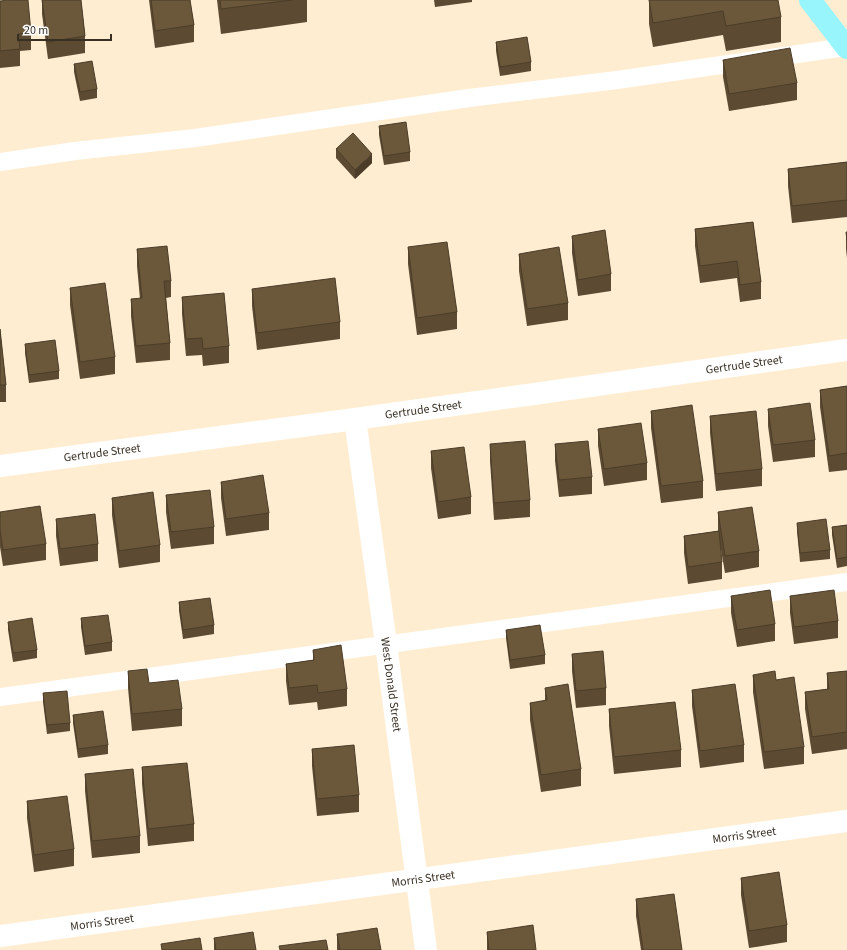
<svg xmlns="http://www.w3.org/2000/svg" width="847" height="950" viewBox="0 0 847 950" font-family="'Source Sans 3',sans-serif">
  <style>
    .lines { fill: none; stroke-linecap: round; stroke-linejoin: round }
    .service { stroke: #fff; stroke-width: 18 }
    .minor { stroke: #fff; stroke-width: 22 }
    .primary { stroke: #98f5fc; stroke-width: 22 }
    .wall { fill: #5c4b32 }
    .shaded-wall { fill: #4b3d29 }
    .building { fill: #6b573a; stroke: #4b3d29 }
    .labels { text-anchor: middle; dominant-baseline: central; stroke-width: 4; stroke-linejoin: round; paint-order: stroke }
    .street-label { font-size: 12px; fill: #393024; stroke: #fff }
  </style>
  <rect width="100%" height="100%" fill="#ffedd2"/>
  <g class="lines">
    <g class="service">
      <polyline points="0,162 75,151 195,138 469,98 617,80 846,47"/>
      <polyline points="0,697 847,582"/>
    </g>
    <g class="minor">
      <path id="s1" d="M 355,419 L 386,644 L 426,950"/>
      <path id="s2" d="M 0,466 L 355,419 L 847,350"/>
      <path id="s3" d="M 0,936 L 847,821"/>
    </g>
    <polyline class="primary" points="810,0 847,48"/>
  </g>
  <g class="wall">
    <polygon points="42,0 81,0 85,36 85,53 48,59 42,14"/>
    <polygon points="149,0 190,0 194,25 194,42 155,48"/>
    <polygon points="217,0 307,0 307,22 221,34"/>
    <polygon points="434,0 472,0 472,2 435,7"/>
    <polygon points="649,0 781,17 781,42 726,51 723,35 653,47 649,24"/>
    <polygon points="0,1 31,33 31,50 20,51 20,66 0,68"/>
    <polygon points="496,42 531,62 531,71 500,76 496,51"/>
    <polygon points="723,60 797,83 797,100 729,111 723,77"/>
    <polygon points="74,64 97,89 97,98 80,101 74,72"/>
    <polygon points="379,126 410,152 410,161 384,165 379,135"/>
    <polygon points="336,149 372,163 355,179 336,158"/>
    <polygon points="847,162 847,217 792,223 788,186 788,169"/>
    <polygon points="753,222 761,282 761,299 740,302 737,278 700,283 695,246 695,229"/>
    <polygon points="846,232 847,232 847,258 846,249"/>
    <polygon points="572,236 611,274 611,291 578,296 572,253"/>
    <polygon points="408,247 457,312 457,329 417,335 408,264"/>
    <polygon points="137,249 171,281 171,297 166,298 170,343 170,360 136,363 131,316 131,299 140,299 137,266"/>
    <polygon points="519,254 568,303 568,320 527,326 519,271"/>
    <polygon points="70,288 115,357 115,374 80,379 70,305"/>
    <polygon points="252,289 340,322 340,339 257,350 252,306"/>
    <polygon points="182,297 229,346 229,363 203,366 202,355 186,356 182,314"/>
    <polygon points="0,329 6,385 6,402 0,402"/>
    <polygon points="25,344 59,371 59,379 29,383 25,353"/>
    <polygon points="847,386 847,470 829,472 820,407 820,390"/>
    <polygon points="768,409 815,440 815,457 773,462 768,426"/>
    <polygon points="651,411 703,481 703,498 661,503 651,428"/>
    <polygon points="710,416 762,469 762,486 716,491 710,433"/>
    <polygon points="598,429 647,463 647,480 604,486 598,446"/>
    <polygon points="490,444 530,500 530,517 494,520 490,461"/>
    <polygon points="555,444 592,477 592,494 559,497 555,461"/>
    <polygon points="431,451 471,497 471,514 438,519 431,468"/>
    <polygon points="221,482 269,513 269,530 226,536 221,498"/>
    <polygon points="166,495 214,527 214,544 171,549 166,512"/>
    <polygon points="112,498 160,545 160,562 119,568 112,515"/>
    <polygon points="0,512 46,544 46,560 3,566 0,547"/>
    <polygon points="718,512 759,551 759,567 725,573 720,544 722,562 722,579 688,584 684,553 684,536 718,531"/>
    <polygon points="56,519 98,544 98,561 60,566 56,536"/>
    <polygon points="797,523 830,550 830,559 800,562 797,531"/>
    <polygon points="847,525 847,566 837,568 832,535 832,527"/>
    <polygon points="731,596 775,624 775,641 737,647 731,613"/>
    <polygon points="790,596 838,621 838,638 794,644 790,613"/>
    <polygon points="179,602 214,625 214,634 183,639 179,611"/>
    <polygon points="81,618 112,642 112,651 85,655 81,627"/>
    <polygon points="8,622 37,650 37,658 13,662 8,630"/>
    <polygon points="506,630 545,655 545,664 510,669 506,638"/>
    <polygon points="313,650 347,689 347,706 318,710 317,702 289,705 286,681 286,664 313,660"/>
    <polygon points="572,654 606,688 606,705 576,708 572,671"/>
    <polygon points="128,671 149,683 182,709 182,726 132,731 128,688"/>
    <polygon points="847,671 847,749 812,754 805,709 805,692 827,689 827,673"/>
    <polygon points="753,675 776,680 804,747 804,764 764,769 753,692"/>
    <polygon points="545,688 581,769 581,786 541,792 530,720 530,703 545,701"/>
    <polygon points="692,690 744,745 744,762 700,768 692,706"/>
    <polygon points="43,693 70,723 70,731 47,734 43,702"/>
    <polygon points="609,709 681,750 681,767 614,774 609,726"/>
    <polygon points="73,715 108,745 108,754 78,758 73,723"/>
    <polygon points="312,749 359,795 359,812 317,816 312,766"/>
    <polygon points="142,767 194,824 194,841 148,846 142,784"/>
    <polygon points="85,774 140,836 140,853 92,858 85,791"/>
    <polygon points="27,801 74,849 74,866 34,872 27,818"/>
    <polygon points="741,878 787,925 787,942 749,948 741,895"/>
    <polygon points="636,899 682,950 641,950 636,916"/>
    <polygon points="487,932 536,950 487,950"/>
    <polygon points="337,934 381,950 337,950"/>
    <polygon points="214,938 256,950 214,950"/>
  </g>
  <polygon class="shaded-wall" points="372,154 372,163 355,179 355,170"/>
  <g class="building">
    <polygon points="9,0 28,0 31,33 18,34 20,49 0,51 0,1"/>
    <polygon points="42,0 81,0 85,36 48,42"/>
    <polygon points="151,0 190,0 194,25 155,31"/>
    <polygon points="220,0 292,0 221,9"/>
    <polygon points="649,0 778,0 781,17 726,26 723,11 653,23"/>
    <polygon points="527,37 531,62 500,67 496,42"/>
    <polygon points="790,48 797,83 729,94 723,60"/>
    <polygon points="92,61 97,89 80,92 74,64"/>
    <polygon points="406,122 410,152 384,156 379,126"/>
    <polygon points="353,133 372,154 355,170 336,149"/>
    <polygon points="847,162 847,200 792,206 788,169"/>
    <polygon points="753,222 761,282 740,285 737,261 700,266 695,229"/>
    <polygon points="605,230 611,274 578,280 572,236"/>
    <polygon points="846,232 847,232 847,241"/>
    <polygon points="447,242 457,312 417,318 408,247"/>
    <polygon points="167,246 171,281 164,281 170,343 136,346 131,299 142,298 137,249"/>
    <polygon points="559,247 568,303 527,309 519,254"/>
    <polygon points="335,278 340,322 257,333 252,289"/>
    <polygon points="105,283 115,357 80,362 70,288"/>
    <polygon points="224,293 229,346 203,349 202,338 186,339 182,297"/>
    <polygon points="0,329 6,385 0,385"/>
    <polygon points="55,340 59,371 29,375 25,344"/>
    <polygon points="847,386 847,453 829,456 820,390"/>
    <polygon points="810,403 815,440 773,445 768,409"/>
    <polygon points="692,405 703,481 661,486 651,411"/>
    <polygon points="756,411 762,469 716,474 710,416"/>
    <polygon points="641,423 647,463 604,469 598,429"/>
    <polygon points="525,441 530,500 494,503 490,444"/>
    <polygon points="588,441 592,477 559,480 555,444"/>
    <polygon points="464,447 471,497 438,502 431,451"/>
    <polygon points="263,475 269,513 226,519 221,482"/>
    <polygon points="210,490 214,527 171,532 166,495"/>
    <polygon points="153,492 160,545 119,551 112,498"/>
    <polygon points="40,506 46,544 3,550 0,530 0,512"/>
    <polygon points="752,507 759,551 725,556 718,512"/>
    <polygon points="95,514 98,544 60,549 56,519"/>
    <polygon points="826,519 830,550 800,553 797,523"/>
    <polygon points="847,525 847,557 837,559 832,527"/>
    <polygon points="719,531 722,562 688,567 684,536"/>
    <polygon points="770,590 775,624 737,630 731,596"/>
    <polygon points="834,590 838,621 794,627 790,596"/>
    <polygon points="210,598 214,625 183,630 179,602"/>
    <polygon points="108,615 112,642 85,646 81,618"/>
    <polygon points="32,618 37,650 13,653 8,622"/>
    <polygon points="540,625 545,655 510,660 506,630"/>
    <polygon points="341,645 347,689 318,693 317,685 289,688 286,664 314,660 313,650"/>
    <polygon points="603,651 606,688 576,691 572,654"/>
    <polygon points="147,669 149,683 178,680 182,709 132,714 128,671"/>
    <polygon points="775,671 776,680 794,677 804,747 764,752 753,675"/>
    <polygon points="847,671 847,732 812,737 805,692 829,689 827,673"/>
    <polygon points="568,684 581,769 541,775 530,703 547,700 545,688"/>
    <polygon points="735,684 744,745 700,751 692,690"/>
    <polygon points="67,691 70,723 47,725 43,693"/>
    <polygon points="675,702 681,750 614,757 609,709"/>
    <polygon points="103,711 108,745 78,749 73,715"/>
    <polygon points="354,745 359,795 317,799 312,749"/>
    <polygon points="187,763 194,824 148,829 142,767"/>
    <polygon points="133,769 140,836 92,841 85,774"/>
    <polygon points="67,796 74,849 34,855 27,801"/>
    <polygon points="779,872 787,925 749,931 741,878"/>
    <polygon points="674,894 682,950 643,950 636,899"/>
    <polygon points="533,925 536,950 489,950 487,932"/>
    <polygon points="377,928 381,950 340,950 337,934"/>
    <polygon points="253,932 256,950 216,950 214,938"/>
    <polygon points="200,938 202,950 162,950 161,944"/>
    <polygon points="326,940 328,950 280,950 279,946"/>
  </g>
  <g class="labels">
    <g class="street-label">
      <text stroke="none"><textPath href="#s2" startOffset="751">Gertrude Street</textPath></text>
      <text stroke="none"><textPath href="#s2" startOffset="427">Gertrude Street</textPath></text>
      <text stroke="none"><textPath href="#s2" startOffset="103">Gertrude Street</textPath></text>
      <text stroke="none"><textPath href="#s1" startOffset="268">West Donald Street</textPath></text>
      <text stroke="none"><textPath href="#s3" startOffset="751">Morris Street</textPath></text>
      <text stroke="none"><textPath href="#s3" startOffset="427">Morris Street</textPath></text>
      <text stroke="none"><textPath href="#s3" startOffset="103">Morris Street</textPath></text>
    </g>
  </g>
  <path d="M18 34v6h93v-6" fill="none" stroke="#393024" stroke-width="2"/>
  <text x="24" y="34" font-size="12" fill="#393024" stroke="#ffffff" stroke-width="3" paint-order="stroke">20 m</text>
</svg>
